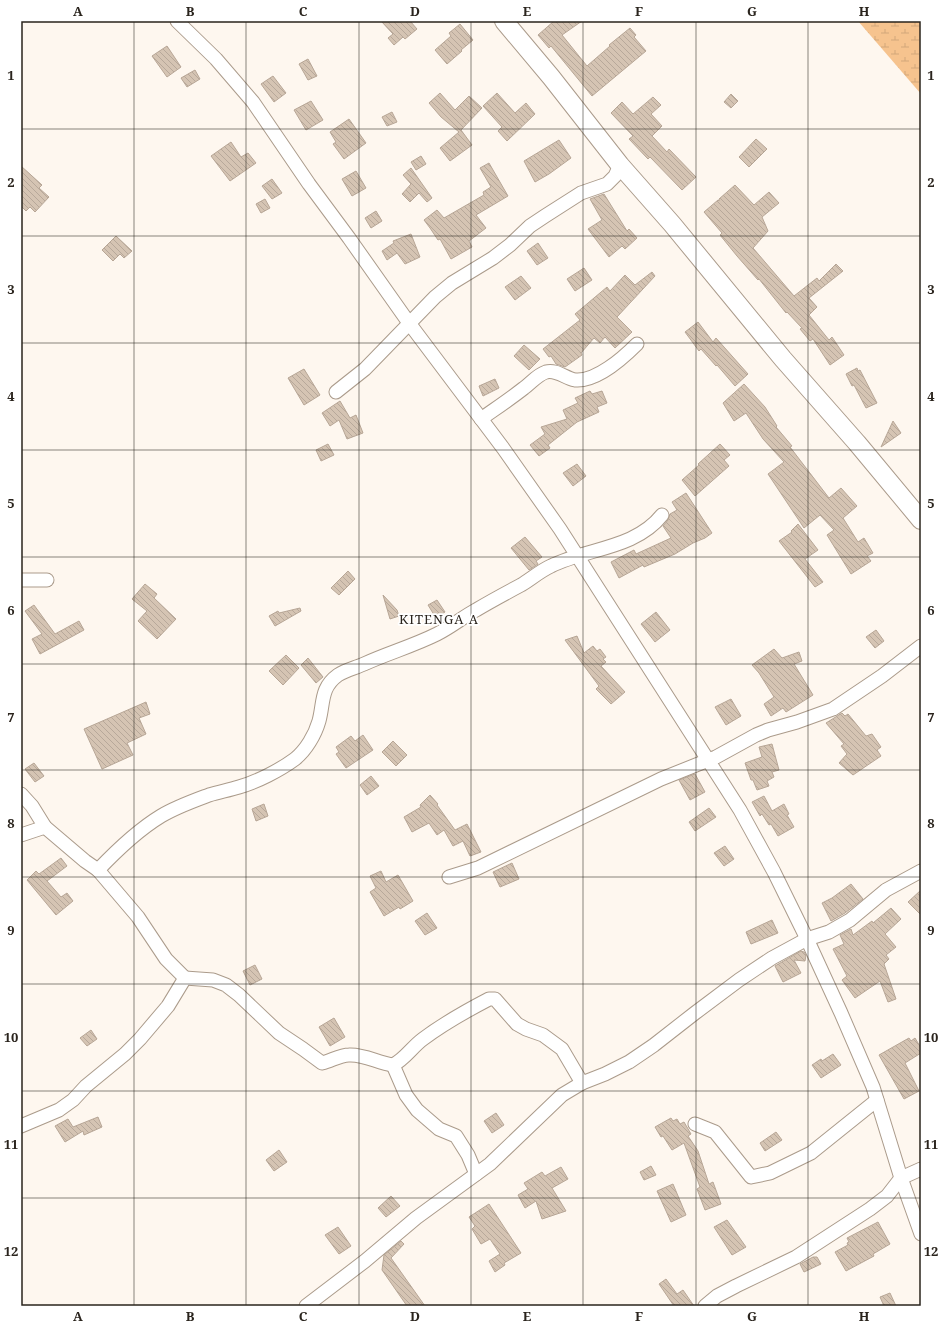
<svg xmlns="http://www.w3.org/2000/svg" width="942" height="1327" viewBox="0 0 942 1327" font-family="'Noto Serif',serif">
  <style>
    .wetland { fill: url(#wetland-marsh) }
    .building { fill: url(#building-back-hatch); stroke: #b7a696 }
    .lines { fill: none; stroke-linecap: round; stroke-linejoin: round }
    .minor-casing { stroke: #ab9b8b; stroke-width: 15 }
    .secondary-casing { stroke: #ab9b8b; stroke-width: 20 }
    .minor { stroke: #fff; stroke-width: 13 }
    .secondary { stroke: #fff; stroke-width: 18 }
    .grid { fill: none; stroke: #2a241d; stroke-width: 1; stroke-opacity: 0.55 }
    .labels { text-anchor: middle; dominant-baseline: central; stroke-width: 3.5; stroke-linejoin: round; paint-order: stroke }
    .quarter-label { font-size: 13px; letter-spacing: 1px; fill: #2a241d; stroke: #fff }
    .neatline { fill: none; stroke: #2a241d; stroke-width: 1.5 }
    .grid-label { font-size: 13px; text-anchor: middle; font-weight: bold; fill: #2a241d }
  </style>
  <defs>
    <pattern id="wetland-marsh" width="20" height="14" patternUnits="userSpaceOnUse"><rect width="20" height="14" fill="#f6c38e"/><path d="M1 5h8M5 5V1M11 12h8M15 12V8" fill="none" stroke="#d3a77a"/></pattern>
    <pattern id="building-back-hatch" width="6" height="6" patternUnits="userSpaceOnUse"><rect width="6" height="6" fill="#d5c4b3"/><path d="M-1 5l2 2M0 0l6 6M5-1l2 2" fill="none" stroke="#b7a89a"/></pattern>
  </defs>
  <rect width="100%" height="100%" fill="#fef7ef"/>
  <polygon class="wetland" points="858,21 921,21 921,94"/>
  <g class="building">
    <polygon points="381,21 410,21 417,29 405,39 403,37 394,45 388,38 393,34"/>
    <polygon points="554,21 582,21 562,35 587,66 610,46 609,45 630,28 636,35 634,37 646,51 592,96 551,46 549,48 538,35"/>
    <polygon points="460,24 473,40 461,50 462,51 447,64 435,50 451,36 449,33"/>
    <polygon points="167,46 181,67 167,77 152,56"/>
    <polygon points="308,59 317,76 308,80 299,64"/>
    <polygon points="195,70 200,79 187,87 181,78"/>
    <polygon points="273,76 286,93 274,102 261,84"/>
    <polygon points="440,93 455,110 469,96 482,108 460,131 461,130 472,145 450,161 440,148 459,132 441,117 429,103"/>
    <polygon points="497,93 515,113 526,103 535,114 507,141 498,131 502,127 483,106"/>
    <polygon points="731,94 738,101 731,108 724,102"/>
    <polygon points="653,97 661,105 651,114 662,126 652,136 667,152 669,149 696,177 682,190 650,157 648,159 629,139 633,136 611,113 622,102 633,114"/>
    <polygon points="311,101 323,120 306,130 294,110"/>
    <polygon points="392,112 397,122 387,126 382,117"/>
    <polygon points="349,119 366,143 344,159 333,144 336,142 330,132"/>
    <polygon points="756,139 767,149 749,167 739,157"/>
    <polygon points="559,140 571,158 549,174 535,182 524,161"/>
    <polygon points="231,142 241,157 248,153 256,163 230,181 211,156"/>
    <polygon points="421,156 426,164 416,170 411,162"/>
    <polygon points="489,163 508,196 476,215 486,228 469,241 472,247 451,259 440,239 438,240 430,228 424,220 437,210 444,218 484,195 483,192 491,187 480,168"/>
    <polygon points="21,166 42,185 39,188 49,197 35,212 30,207 26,211 21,206"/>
    <polygon points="411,168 432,198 427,202 419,193 410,202 402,194 411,184 403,175"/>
    <polygon points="356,171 366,188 352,196 342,179"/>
    <polygon points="272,179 282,193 272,199 262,186"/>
    <polygon points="735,185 754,205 769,192 779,203 762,217 768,231 753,248 794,296 817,278 819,281 836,264 843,271 809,298 817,307 809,315 829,340 832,337 844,355 830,365 813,339 810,341 800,329 802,328 787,312 786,313 759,279 758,280 737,256 720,235 722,233 704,212 718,200 719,201 719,199"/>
    <polygon points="604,194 627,231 629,229 637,238 625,249 622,246 609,257 588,229 602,220 590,199"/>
    <polygon points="265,199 270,208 261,213 256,204"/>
    <polygon points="376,211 382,221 371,228 365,218"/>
    <polygon points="411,234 420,257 405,264 397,253 387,260 382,251 394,243 393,241"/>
    <polygon points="116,236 132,251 124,258 120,254 113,261 102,250"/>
    <polygon points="538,243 548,258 537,265 527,251"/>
    <polygon points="584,268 592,280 575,291 567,279"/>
    <polygon points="652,272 655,276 617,317 632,332 615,348 605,337 600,343 594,338 581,353 582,355 565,367 556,364 551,356 549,357 543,349 580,320 575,314 607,287 610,291 625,275 635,285"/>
    <polygon points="521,276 531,288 515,300 505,287"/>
    <polygon points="698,322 713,342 716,338 748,374 735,386 717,365 716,366 701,349 699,351 685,332"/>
    <polygon points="524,345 540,359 529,370 514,356"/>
    <polygon points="857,368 858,371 860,370 877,403 866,408 854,385 852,386 846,374"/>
    <polygon points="304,369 320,395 304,405 288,378"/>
    <polygon points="495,379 499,388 483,396 479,386"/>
    <polygon points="744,384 765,407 777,426 776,427 792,446 790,447 829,498 841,488 857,506 843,518 858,542 864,538 873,553 867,556 871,561 851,574 827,535 834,530 820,515 804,528 768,474 784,462 763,439 746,413 734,421 723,403"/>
    <polygon points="590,391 592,394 602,391 607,403 597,407 599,412 577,422 548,445 550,448 539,456 530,445 545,434 541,427 567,419 563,410 578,403 575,398"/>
    <polygon points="340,401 350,418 356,415 363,433 347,439 339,420 330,426 322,413"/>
    <polygon points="893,421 901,433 881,447"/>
    <polygon points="328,444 334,455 321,461 316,450"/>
    <polygon points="720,444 730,455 724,460 729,466 695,496 682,480 699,465 698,464"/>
    <polygon points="577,464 586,476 573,486 563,473"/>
    <polygon points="686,493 712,533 705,538 693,543 675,554 644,567 643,565 619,578 611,562 634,550 636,554 671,538 663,526 668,520 670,514 677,510 672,502"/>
    <polygon points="798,524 818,550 805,559 823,582 815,587 779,541 792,532 791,531"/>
    <polygon points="525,537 542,557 536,561 538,564 529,570 511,548"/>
    <polygon points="348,571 355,579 339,595 331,588"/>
    <polygon points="145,584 157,594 154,598 176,619 157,639 138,621 147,611 132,599"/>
    <polygon points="383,595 397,610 399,616 390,619"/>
    <polygon points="437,600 445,612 436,618 428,605"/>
    <polygon points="34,605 55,634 79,621 84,630 40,654 32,639 42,634 25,611"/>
    <polygon points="300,608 301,611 275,626 269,616 278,611 279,613"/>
    <polygon points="656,612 670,630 655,642 641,624"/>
    <polygon points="876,630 884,641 875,648 866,637"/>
    <polygon points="577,636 584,653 593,646 597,651 600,649 606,657 603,659 606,662 601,666 625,692 611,704 596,689 599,686 565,640"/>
    <polygon points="774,649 782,658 799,652 802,661 794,664 813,695 786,712 783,708 771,716 764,704 774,697 759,673 752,665"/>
    <polygon points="286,655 299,668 283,685 269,671"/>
    <polygon points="308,658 323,677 316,683 301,665"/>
    <polygon points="731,699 741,716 726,725 715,707"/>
    <polygon points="146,702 150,714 139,718 146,734 127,743 133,755 102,769 84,729"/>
    <polygon points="842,713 845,716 848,714 866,736 872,734 881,747 877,750 881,756 853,775 839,763 847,754 841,746 844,744 826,723"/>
    <polygon points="363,735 373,750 346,768 336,754 339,752 336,747 351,736 355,741"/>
    <polygon points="393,741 407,755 396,766 382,752"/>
    <polygon points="772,744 779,770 772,772 774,777 767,781 769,786 757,790 753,780 751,780 745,763 762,757 759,747"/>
    <polygon points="34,763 44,776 35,782 25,769"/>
    <polygon points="695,774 705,792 690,800 679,780"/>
    <polygon points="371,776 379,786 367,795 360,785"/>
    <polygon points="430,795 438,804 437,805 455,830 467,824 481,852 470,856 463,841 453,846 444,830 437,835 429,823 412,832 404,817 421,807 420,805"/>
    <polygon points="764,796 772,811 784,804 789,814 787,815 794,827 778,836 771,824 769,825 762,814 760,816 752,802"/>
    <polygon points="264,804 268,816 256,821 252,809"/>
    <polygon points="709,808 716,817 695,831 689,822"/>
    <polygon points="725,846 734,859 724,866 714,853"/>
    <polygon points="61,858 67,866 47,881 61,897 67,893 73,901 56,915 27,880 36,871 39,874"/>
    <polygon points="512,863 519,879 500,887 493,872"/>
    <polygon points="381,871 386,882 398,875 413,901 400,909 399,907 384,916 370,892 376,888 370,876"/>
    <polygon points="851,884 863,899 845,913 831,921 822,903 832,898"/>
    <polygon points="921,890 921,915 908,902"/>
    <polygon points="891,908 901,919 885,934 896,947 886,955 889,959 884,964 896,999 888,1002 880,981 855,998 842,980 847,976 833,949 844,944 840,935 851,929 853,935 872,921 873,923"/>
    <polygon points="427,913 437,928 425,935 415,921"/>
    <polygon points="772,920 778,933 751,944 746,932"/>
    <polygon points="801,951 804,952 806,955 805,961 794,960 801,973 783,982 775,966"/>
    <polygon points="255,965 262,979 250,985 243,971"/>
    <polygon points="334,1018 345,1037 330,1046 319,1027"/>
    <polygon points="91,1030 97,1039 87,1046 80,1038"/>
    <polygon points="909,1038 911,1041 915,1038 921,1048 921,1053 905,1063 919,1091 904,1099 879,1055"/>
    <polygon points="833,1054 841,1065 821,1078 812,1065 821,1059 822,1061"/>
    <polygon points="496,1113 504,1125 492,1133 484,1121"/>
    <polygon points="98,1117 102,1127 84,1135 83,1131 65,1142 55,1126 68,1119 73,1127"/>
    <polygon points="671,1118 673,1121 677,1119 680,1124 684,1122 691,1134 688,1136 698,1151 709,1184 713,1182 721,1204 705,1210 697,1189 700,1187 684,1143 672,1150 663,1136 661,1137 655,1127"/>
    <polygon points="776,1132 782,1140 765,1151 760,1143"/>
    <polygon points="279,1150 287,1162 274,1171 266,1160"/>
    <polygon points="651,1166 656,1175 644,1180 640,1172"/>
    <polygon points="561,1167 568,1179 552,1188 566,1211 542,1219 536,1201 525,1208 518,1195 528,1189 524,1183 542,1172 545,1176"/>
    <polygon points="673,1184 686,1215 671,1222 657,1191"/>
    <polygon points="391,1196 400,1206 386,1217 378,1208"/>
    <polygon points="489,1204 521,1253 504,1263 505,1265 495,1272 489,1261 500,1254 490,1239 481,1244 472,1229 475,1226 469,1217"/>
    <polygon points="727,1220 746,1247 732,1255 714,1227"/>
    <polygon points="878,1222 890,1244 873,1254 874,1256 846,1271 835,1252 848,1245 847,1243 849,1242 847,1238"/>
    <polygon points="338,1227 351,1246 339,1254 325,1235"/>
    <polygon points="401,1241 404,1244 391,1258 425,1306 407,1306 382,1270 384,1255"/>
    <polygon points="813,1257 817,1257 821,1264 804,1272 800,1264"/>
    <polygon points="666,1279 677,1294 683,1290 694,1306 674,1306 659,1284"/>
    <polygon points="890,1293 896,1306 884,1306 880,1297"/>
  </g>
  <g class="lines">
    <defs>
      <g id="minor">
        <polyline points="177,21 216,59 253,102 309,184 349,238 409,323 503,448 560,529 740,810 774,872 807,939 841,1013 873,1087 901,1178 921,1234"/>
        <polyline points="336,392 365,369 435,297 452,283 493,258 510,245 530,226 545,216 581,193 607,184 615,176 620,165"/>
        <path d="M 481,419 C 495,409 510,399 524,388 C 531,383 537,375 546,372 C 556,369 565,378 575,380 C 596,382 623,358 637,344"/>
        <polyline points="21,580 47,580"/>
        <polyline points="21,794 32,806 45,827 85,861 98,870 138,917 166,959 185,978 168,1006 140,1039 125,1054 86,1086 73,1100 59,1110 21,1126"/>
        <polyline points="21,835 45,827"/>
        <path d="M 98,870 C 117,850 138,830 161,816 C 176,807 193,801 209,795 C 219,792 229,790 239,787 C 257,782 280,770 295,759 C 306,750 315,735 319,721 C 324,703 320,688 338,675 C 346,670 355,668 364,664 C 388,653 413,646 437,634 C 451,627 463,617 476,610 C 491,601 506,593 521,585 C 531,579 540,571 551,566 C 587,548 635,549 662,515"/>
        <polyline points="449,877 478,868 661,779 716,757 756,735 768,730 797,722 833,709 882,676 921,646"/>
        <path d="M 185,978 L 213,980 L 226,985 L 239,995 L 279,1033 L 303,1049 L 322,1063 C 331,1061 340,1055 349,1055 C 364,1054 378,1063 393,1065 C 405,1059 412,1047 423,1039 C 443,1024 466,1011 489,999 L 495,999 L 517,1024 L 526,1029 L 543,1035 L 562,1049 L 582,1083"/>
        <polyline points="393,1065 406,1095 417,1110 439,1129 456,1136 468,1155 476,1174"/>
        <polyline points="695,1124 715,1132 751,1177 770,1173 811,1153 877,1100"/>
        <polyline points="306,1306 365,1261 416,1218 490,1164 562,1095 582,1083 605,1074 629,1062 654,1045 695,1013 739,980 772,958 807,939 829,932 850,920 886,890 921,871"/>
        <polyline points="705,1306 717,1296 736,1286 796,1257 870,1209 887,1196 901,1178 921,1169"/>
      </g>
      <polyline id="secondary" points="504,21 551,77 620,165 672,224 783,359 857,443 921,520"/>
    </defs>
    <use href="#minor" class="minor-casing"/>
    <use href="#secondary" class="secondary-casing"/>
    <use href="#minor" class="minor"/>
    <use href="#secondary" class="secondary"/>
  </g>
  <path class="grid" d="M 134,21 L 134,1306M 246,21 L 246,1306M 359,21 L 359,1306M 471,21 L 471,1306M 583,21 L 583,1306M 696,21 L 696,1306M 808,21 L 808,1306M 21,129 L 921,129M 21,236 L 921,236M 21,343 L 921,343M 21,450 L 921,450M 21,557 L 921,557M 21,664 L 921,664M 21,770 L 921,770M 21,877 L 921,877M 21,984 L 921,984M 21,1091 L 921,1091M 21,1198 L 921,1198"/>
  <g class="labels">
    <g class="quarter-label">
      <text x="439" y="619">KITENGA A</text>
    </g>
  </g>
  <rect width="942" height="1327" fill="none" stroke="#ffffff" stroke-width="44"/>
  <rect x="22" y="22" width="898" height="1283" class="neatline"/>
  <g class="grid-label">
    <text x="78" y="16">A</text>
    <text x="190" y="16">B</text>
    <text x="303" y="16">C</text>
    <text x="415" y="16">D</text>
    <text x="527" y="16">E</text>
    <text x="639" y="16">F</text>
    <text x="752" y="16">G</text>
    <text x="864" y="16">H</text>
    <text x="11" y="80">1</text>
    <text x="931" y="80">1</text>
    <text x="11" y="187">2</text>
    <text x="931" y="187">2</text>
    <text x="11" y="294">3</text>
    <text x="931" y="294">3</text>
    <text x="11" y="401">4</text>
    <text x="931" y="401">4</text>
    <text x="11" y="508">5</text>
    <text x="931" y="508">5</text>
    <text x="11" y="615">6</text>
    <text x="931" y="615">6</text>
    <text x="11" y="722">7</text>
    <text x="931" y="722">7</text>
    <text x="11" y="828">8</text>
    <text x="931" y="828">8</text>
    <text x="11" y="935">9</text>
    <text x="931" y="935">9</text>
    <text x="11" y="1042">10</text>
    <text x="931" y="1042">10</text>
    <text x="11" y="1149">11</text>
    <text x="931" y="1149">11</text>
    <text x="11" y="1256">12</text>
    <text x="931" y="1256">12</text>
    <text x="78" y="1321">A</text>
    <text x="190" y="1321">B</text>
    <text x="303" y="1321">C</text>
    <text x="415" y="1321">D</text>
    <text x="527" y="1321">E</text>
    <text x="639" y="1321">F</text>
    <text x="752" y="1321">G</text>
    <text x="864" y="1321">H</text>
  </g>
</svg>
